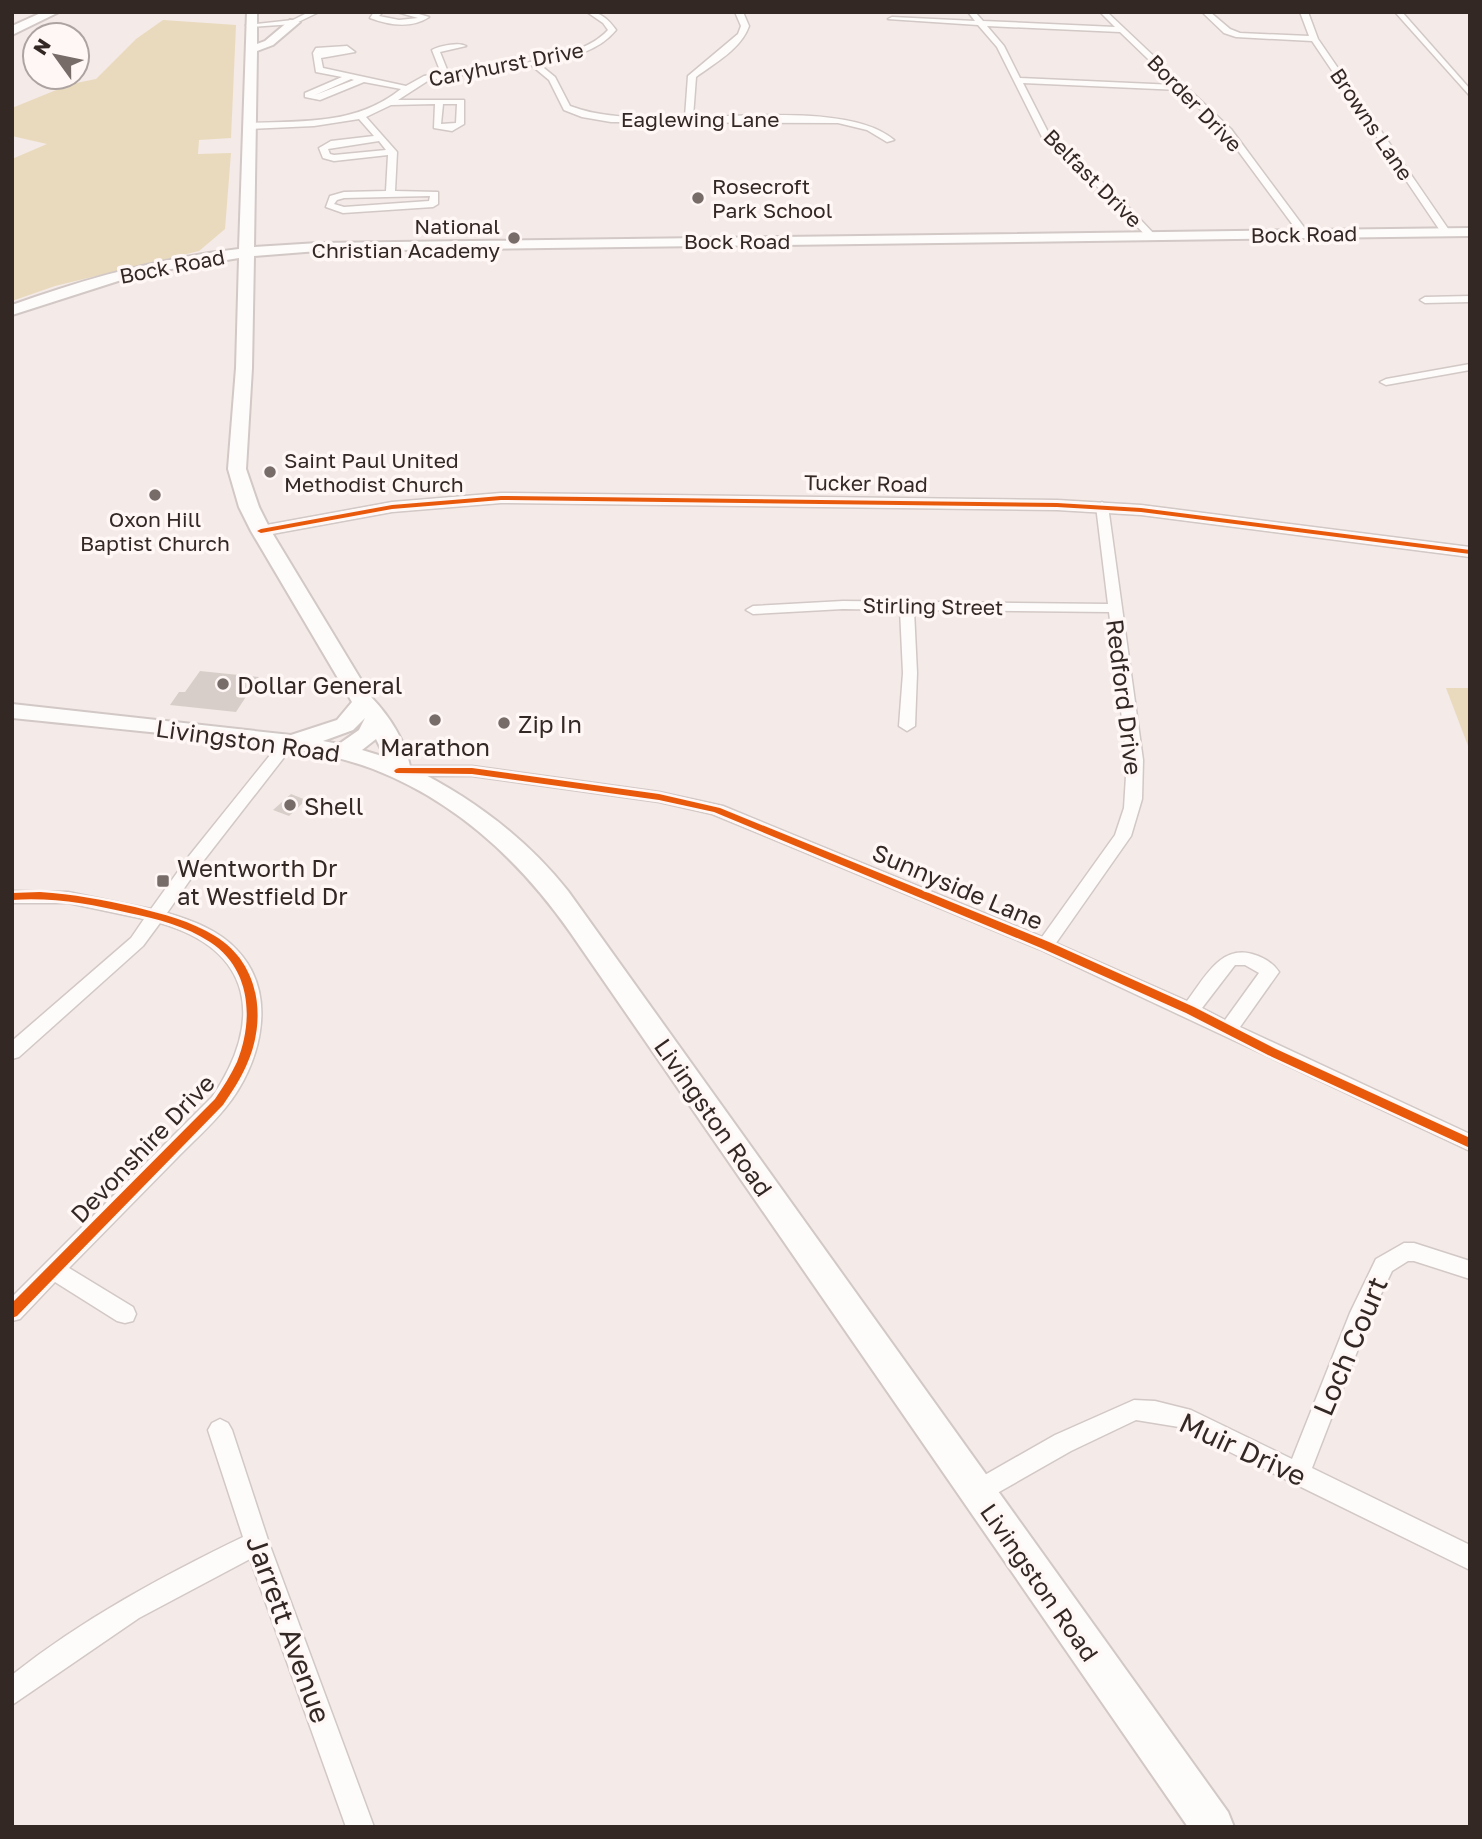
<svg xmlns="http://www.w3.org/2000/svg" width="1482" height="1839" viewBox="0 0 1482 1839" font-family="'Golos Text',sans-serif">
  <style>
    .green { fill: #e9dabd }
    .building { fill: #d8cec9 }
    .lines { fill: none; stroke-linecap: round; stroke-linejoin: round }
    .minor-casing { stroke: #d2c8c5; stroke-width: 3 }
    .tertiary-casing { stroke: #d2c8c5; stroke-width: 3 }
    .secondary-casing { stroke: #d2c8c5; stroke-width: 4 }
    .primary-casing { stroke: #d2c8c5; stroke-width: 4 }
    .minor { fill: #fdfcfb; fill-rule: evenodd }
    .tertiary { fill: #fdfcfb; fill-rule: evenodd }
    .secondary { fill: #fdfcfb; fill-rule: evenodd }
    .primary { fill: #fdfcfb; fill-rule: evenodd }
    .cycleway-casing { stroke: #fef7f5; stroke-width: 5 }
    .cycleway { fill: #e8590c; fill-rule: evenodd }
    .poi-dot { fill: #776c68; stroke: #fef7f5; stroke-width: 2.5 }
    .labels { text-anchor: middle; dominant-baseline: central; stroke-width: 7; stroke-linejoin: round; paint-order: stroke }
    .far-street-label { font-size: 21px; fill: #342824; stroke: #fef7f5 }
    .far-poi-label { font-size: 21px; fill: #342824; stroke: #fef7f5; text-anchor: start }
    .poi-label { font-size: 24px; fill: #342824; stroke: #fef7f5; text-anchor: start }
    .street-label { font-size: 24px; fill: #342824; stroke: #fef7f5 }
    .near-street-label { font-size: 28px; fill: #342824; stroke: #fef7f5 }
  </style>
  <rect width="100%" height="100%" fill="#f4eae7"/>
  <g class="green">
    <polygon points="163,20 236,25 231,138 199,140 198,154 231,153 225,229 199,251 55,286 12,301 12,159 47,144 12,136 12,108 71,84 96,79 136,39"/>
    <polygon points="1446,688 1470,688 1470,751"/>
  </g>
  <g class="building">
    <polygon points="200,671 259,677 236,712 170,705 179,692 185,692"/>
    <polygon points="291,794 306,800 289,816 273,810"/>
  </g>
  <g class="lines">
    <defs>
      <g id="minor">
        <polygon points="309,12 319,12 294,24 250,27 246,25 293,20"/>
        <path d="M 374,12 L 383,12 L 379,16 L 399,20 L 418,18 L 397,12 L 412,12 L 429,17 C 411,29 389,25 370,18 Z"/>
        <path d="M 587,12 C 601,12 608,19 616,30 C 597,53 567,58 539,64 L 555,77 L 570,106 C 607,120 646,117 685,117 L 688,76 L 738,34 L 741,26 L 735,12 L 743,12 L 749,26 C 741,49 715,63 696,77 L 693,117 C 746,117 854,105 894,140 L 887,142 L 867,130 L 838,123 L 611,122 L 582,117 L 564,110 L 549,80 L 531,65 L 429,80 L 398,100 L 464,100 L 464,124 L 452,131 L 434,128 L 435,104 L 391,105 L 366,117 L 397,152 L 395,191 L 438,192 L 438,204 L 433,207 L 343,213 L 326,207 L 330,196 L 344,192 L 386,191 L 388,155 L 334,161 L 323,158 L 319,148 L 331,141 L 374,136 L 359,119 L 314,126 L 248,129 L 244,126 L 248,123 C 302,121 357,125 401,89 L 364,82 L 320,100 L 305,97 L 305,93 L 342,77 L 316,72 L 313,53 L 316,48 L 347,46 L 355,52 L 321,58 L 323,68 L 406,86 L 424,76 L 441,73 L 432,50 C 440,46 458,42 466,46 L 440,52 L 448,72 C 493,66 577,64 608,30 L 603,23 ZM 351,79 L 354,80 L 315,95 ZM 443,104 L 457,104 L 456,123 L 441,124 ZM 379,141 L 386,150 L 334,155 L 330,154 L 328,149 ZM 430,196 L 429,201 L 344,207 L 334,204 L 337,200 L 344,198 Z"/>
        <path d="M 968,12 L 975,12 L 983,21 L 1115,27 L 1100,12 L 1107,12 L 1231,129 L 1309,234 L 1301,236 L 1225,133 L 1180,90 L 1023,83 L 1049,134 L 1119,197 L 1156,236 L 1148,238 L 1113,201 L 1042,137 L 997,47 L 978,25 L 888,19 L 892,17 L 975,21 ZM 987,26 L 1120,32 L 1175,85 L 1020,78 L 1004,46 Z"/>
        <polygon points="1202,12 1210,12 1230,29 1240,33 1309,36 1300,12 1308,12 1318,39 1451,233 1449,235 1443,235 1312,41 1236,37 1224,33"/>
        <polygon points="1395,12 1402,12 1470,89 1470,96"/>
        <polygon points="1470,296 1470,302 1425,303 1420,300 1425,297"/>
        <polygon points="1470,364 1470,370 1386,385 1380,382 1386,379"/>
        <path d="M 1102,502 L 1108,506 L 1143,760 L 1142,799 L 1131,836 L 1056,943 L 1187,1001 C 1204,979 1220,945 1252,954 C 1263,957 1273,963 1279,972 L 1240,1027 L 1470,1134 L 1470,1151 L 1039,949 L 712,814 L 659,802 L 472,776 L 399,776 L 391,771 L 399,766 L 472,766 L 659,792 L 723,806 L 1042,937 L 1115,835 L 1124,808 L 1127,760 L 1109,612 L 914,610 L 917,673 L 915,726 L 907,731 L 899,726 L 903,673 L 900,610 L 843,609 L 753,614 L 746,610 L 753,606 L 843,601 L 1108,604 L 1096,506 ZM 1235,965 L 1245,965 L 1259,973 L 1225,1020 L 1202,1008 Z"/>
        <path d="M 288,737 L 296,742 L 201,864 L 167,913 C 191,920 219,930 237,950 C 279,994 261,1064 226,1107 C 211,1126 191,1143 174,1161 C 139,1197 104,1232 69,1268 L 133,1307 L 136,1314 L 133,1321 L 125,1323 L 117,1321 L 55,1282 L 20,1319 L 12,1321 L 12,1297 L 212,1097 C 264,1021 254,950 160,923 L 143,946 L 19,1057 L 12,1059 L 12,1041 L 131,938 L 144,919 L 68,903 L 12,903 L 12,891 L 68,892 L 151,909 L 189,856 L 283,739 Z"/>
        <polygon points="1404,1243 1414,1243 1470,1261 1470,1279 1414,1261 1408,1261 1392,1271 1372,1313 1312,1468 1470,1545 1470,1570 1179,1427 1136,1420 1071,1451 985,1500 977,1503 969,1500 965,1492 969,1484 1055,1435 1134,1400 1155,1401 1191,1410 1292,1459 1350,1313 1376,1259"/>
        <path d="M 220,1419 L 228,1423 L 232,1430 L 269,1543 L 374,1827 L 346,1827 L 250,1559 L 139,1618 L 12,1705 L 12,1675 C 83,1619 162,1576 243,1537 L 208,1430 L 212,1423 Z"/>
      </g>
      <polygon id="tertiary" points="501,493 1057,500 1141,505 1470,547 1470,557 1141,515 1057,510 501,503 392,512 261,536 252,531 261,526 392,502"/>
      <path id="secondary" d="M 247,12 L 257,12 L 257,44 L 265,41 L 290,20 L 300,22 L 273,45 L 257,51 L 254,247 L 318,243 L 1470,228 L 1470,236 L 318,251 L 254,256 L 252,368 L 246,469 L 259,507 L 271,531 L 372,698 C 390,717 406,742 410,767 C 471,797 525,837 568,891 L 1228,1812 L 1234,1827 L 1188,1827 L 570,932 C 520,861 456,801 373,769 C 323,750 266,745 213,739 C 146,731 79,725 12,718 L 12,704 L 291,735 L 337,720 L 352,702 L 251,531 L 239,507 L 228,469 L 236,368 L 239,258 L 140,274 L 12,315 L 12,305 C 87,278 160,258 239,249 ZM 365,718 L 359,730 L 339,744 L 323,741 L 353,730 ZM 376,739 L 385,757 L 362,750 Z"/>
      <polygon id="primary" points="43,12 59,12 12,35 12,26"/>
    </defs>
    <use href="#minor" class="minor-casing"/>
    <use href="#tertiary" class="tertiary-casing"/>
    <use href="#secondary" class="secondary-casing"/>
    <use href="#primary" class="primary-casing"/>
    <use href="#minor" class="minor"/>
    <use href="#tertiary" class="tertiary"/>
    <use href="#secondary" class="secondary"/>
    <use href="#primary" class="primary"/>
    <defs>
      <g id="cycleway">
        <polygon points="501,496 1057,503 1141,508 1470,550 1470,554 1141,512 1057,507 501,500 392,509 261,533 257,531 261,529 392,505"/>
        <polygon points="399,768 472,768 659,794 720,808 1049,942 1194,1007 1276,1049 1470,1138 1470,1148 1268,1055 1186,1013 1041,948 714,812 659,800 472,774 396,773 394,771 396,769"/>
        <path d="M 40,892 C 73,894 104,900 135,907 C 163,914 191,921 215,936 C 260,963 267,1019 247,1064 C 241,1078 232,1092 223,1105 L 17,1316 L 12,1318 L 12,1303 L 215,1099 C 223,1087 231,1075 237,1062 C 254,1019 251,969 210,942 C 186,926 157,919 129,913 C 91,904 52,897 12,900 L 12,893 Z"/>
      </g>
    </defs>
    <use href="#cycleway" class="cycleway-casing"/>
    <use href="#cycleway" class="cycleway"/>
  </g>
  <g class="poi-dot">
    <circle cx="698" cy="198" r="7"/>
    <circle cx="514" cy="238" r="7"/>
    <circle cx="270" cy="472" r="7"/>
    <circle cx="155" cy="495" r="7"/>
    <circle cx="223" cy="684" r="7"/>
    <circle cx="435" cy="720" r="7"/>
    <circle cx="504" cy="723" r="7"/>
    <circle cx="290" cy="805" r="7"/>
    <rect x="156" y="874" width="14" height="14" rx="3.5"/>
  </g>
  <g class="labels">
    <g class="far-street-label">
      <text transform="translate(506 64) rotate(-11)">Caryhurst Drive</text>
      <text transform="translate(1195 103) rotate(46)">Border Drive</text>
      <text x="700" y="119">Eaglewing Lane</text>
      <text transform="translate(1372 124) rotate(56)">Browns Lane</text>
      <text transform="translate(1093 178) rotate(45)">Belfast Drive</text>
      <text transform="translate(1304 234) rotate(-1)">Bock Road</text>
      <text x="737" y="241">Bock Road</text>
      <text transform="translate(172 266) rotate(-11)">Bock Road</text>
      <text transform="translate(866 483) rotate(1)">Tucker Road</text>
      <text transform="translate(933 606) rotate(1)">Stirling Street</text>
    </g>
    <g class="far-poi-label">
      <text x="712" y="186">Rosecroft<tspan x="712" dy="24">Park School</tspan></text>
      <text x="500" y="226" text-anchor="end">National<tspan x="500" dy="24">Christian Academy</tspan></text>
      <text x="284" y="460">Saint Paul United<tspan x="284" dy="24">Methodist Church</tspan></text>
      <text x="155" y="519" text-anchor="middle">Oxon Hill<tspan x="155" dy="24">Baptist Church</tspan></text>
    </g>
    <g class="poi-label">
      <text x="237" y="684">Dollar General</text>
      <text x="518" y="723">Zip In</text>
      <text x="435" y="746" text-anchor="middle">Marathon</text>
      <text x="304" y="805">Shell</text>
      <text x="177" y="867">Wentworth Dr<tspan x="177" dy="28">at Westfield Dr</tspan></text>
    </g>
    <g class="street-label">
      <text transform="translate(1125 697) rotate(83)">Redford Drive</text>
      <text transform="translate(248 740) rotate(8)">Livingston Road</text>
      <text transform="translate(958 886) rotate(23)">Sunnyside Lane</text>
      <text transform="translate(714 1117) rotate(55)">Livingston Road</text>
      <text transform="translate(142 1148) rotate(-46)">Devonshire Drive</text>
      <text transform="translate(1040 1582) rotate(55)">Livingston Road</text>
    </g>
    <g class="near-street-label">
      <text transform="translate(1350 1346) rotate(-67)">Loch Court</text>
      <text transform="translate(1243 1449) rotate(25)">Muir Drive</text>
      <text transform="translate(289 1629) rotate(70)">Jarrett Avenue</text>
    </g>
  </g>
  <rect width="1482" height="1839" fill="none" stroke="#342824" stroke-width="28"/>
  <g transform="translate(56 56) rotate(303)"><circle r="33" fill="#fef7f5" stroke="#ada4a1" stroke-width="2"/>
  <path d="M0-5L12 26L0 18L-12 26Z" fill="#776c68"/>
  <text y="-10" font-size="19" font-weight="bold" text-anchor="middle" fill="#342824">N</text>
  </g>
</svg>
